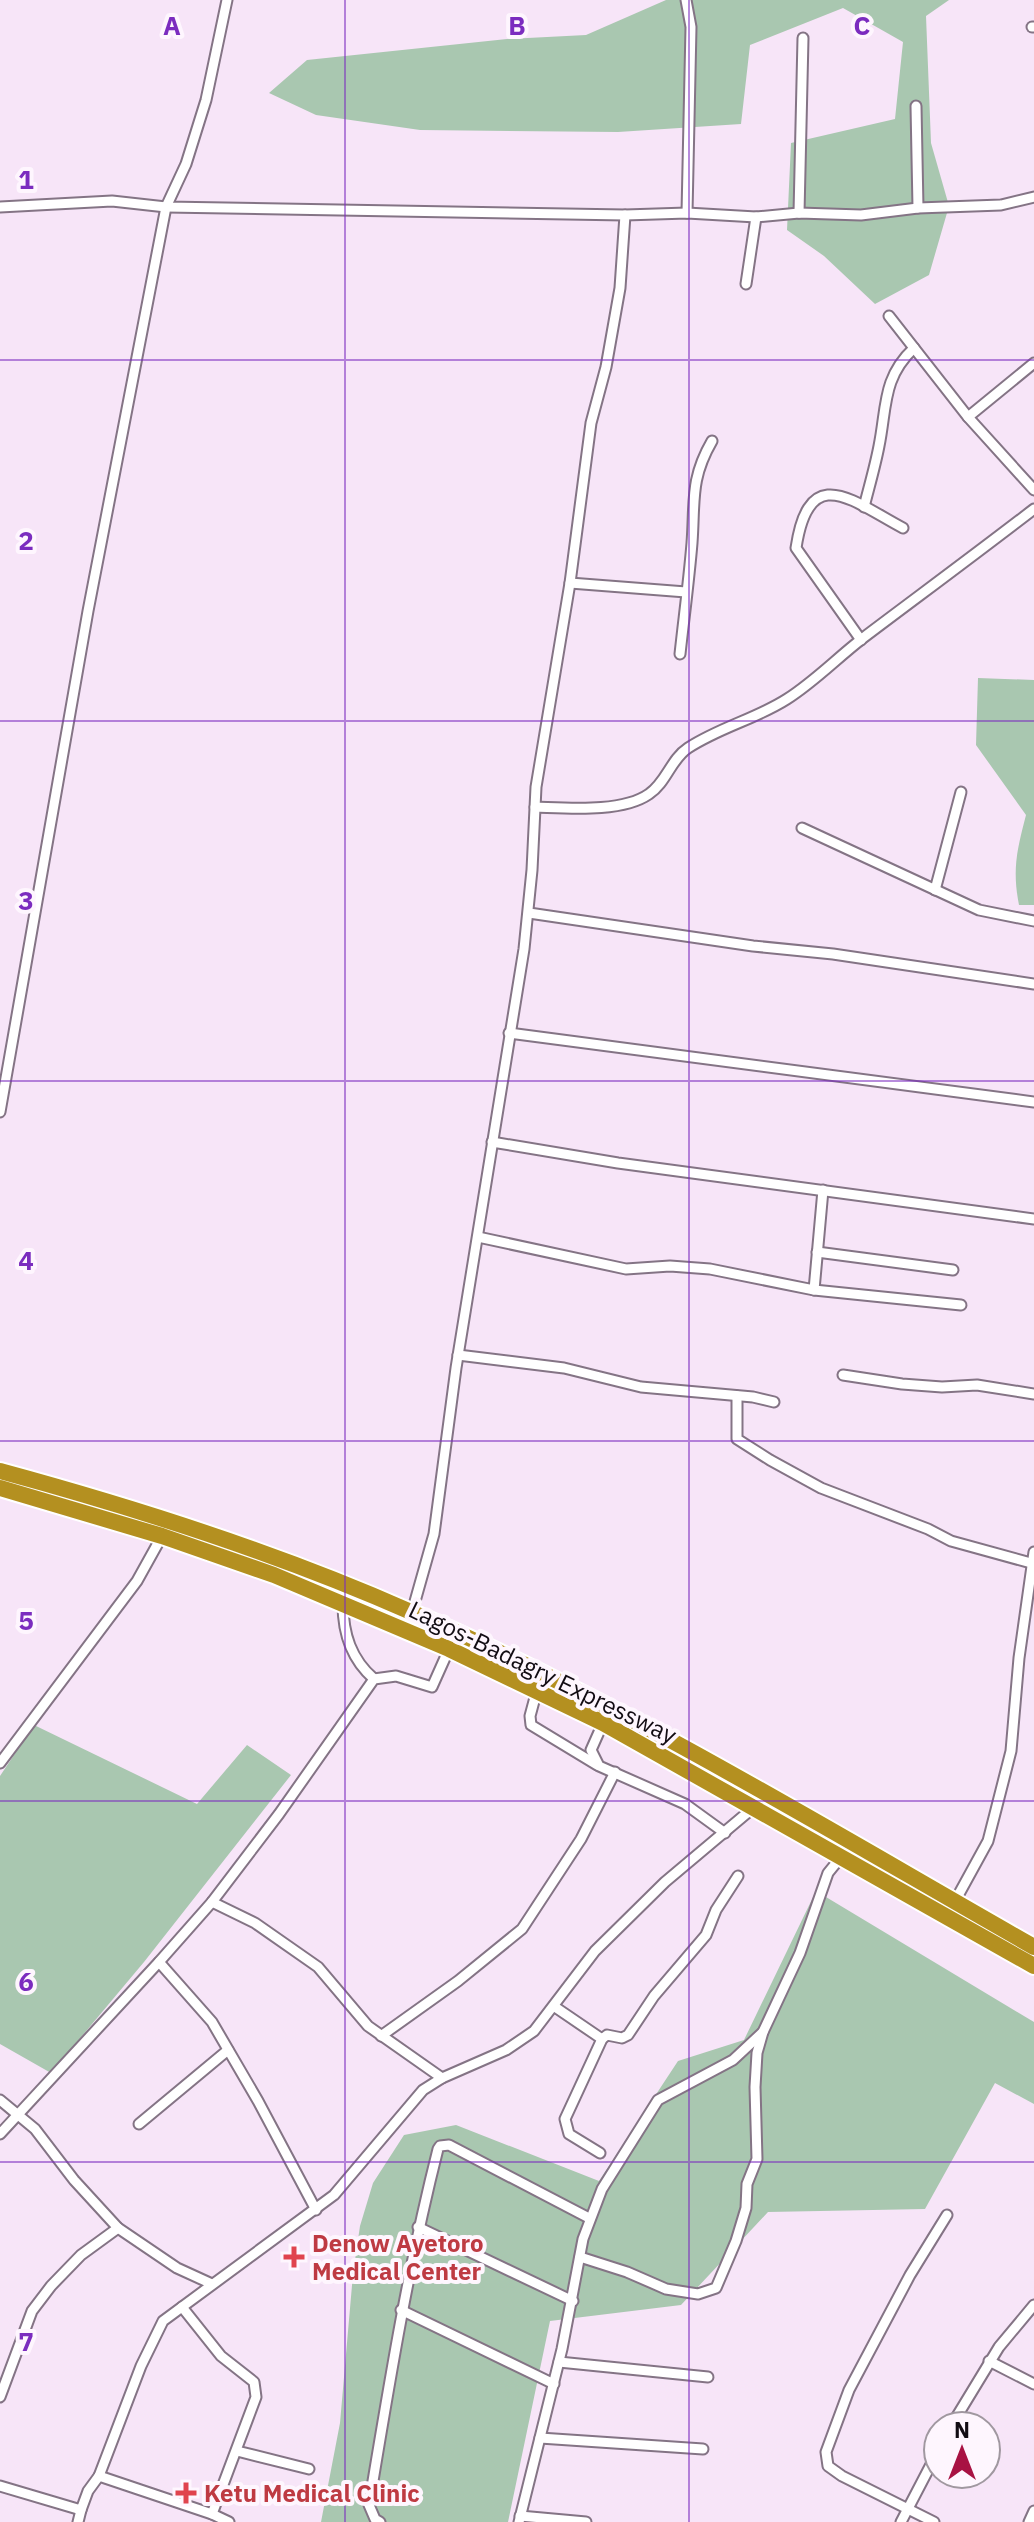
<svg xmlns="http://www.w3.org/2000/svg" width="1034" height="2522" viewBox="0 0 1034 2522" font-family="'IBM Plex Sans',sans-serif">
  <style>
    .green { fill: #a9c7b0 }
    .lines { fill: none; stroke-linecap: round; stroke-linejoin: round }
    .street-casing { stroke: #847485; stroke-width: 13 }
    .highway-casing { stroke: #fff; stroke-width: 20 }
    .street { stroke: #fff; stroke-width: 9 }
    .highway { stroke: #b49020; stroke-width: 16 }
    .grid { fill: none; stroke: #7b2cbf; stroke-width: 2; stroke-opacity: 0.55 }
    .health-dot { fill: #e0444e; stroke: #fef6fe; stroke-width: 3 }
    .labels { text-anchor: middle; dominant-baseline: central; stroke-width: 8; stroke-linejoin: round; paint-order: stroke }
    .street-label { font-size: 24px; fill: #120c13; stroke: #fef6fe }
    .health-label { font-size: 24px; font-weight: bold; fill: #be3a42; stroke: #fef6fe; text-anchor: start }
    .grid-label { font-size: 26px; text-anchor: middle; font-weight: bold; fill: #7b2cbf; stroke: #fef6fe; stroke-width: 8; stroke-linejoin: round; paint-order: stroke }
  </style>
  <rect width="100%" height="100%" fill="#f7e5f8"/>
  <g class="green">
    <polygon points="666,0 949,0 926,16 931,143 949,206 929,275 875,304 824,256 787,230 791,143 895,119 903,42 843,8 750,45 741,124 618,132 420,130 316,115 269,93 307,60 507,39 586,35"/>
    <path d="M 978,678 L 1034,680 L 1034,905 L 1019,905 C 1012,869 1017,850 1026,815 L 976,745 Z"/>
    <polygon points="34,1725 197,1804 247,1745 291,1775 144,1962 51,2073 0,2044 0,1776"/>
    <polygon points="816,1891 1034,2022 1034,2104 995,2083 925,2209 768,2212 681,2305 550,2321 508,2522 321,2522 340,2423 353,2274 360,2226 373,2183 404,2135 456,2125 599,2181 678,2061 744,2040"/>
  </g>
  <g class="lines">
    <defs>
      <g id="street">
        <polyline points="686,0 691,27 687,213"/>
        <polyline points="1032,27 1034,27"/>
        <polyline points="916,106 918,208"/>
        <polyline points="0,207 112,201 166,207 625,215 687,213 756,217 799,213 861,215 918,208 1001,205 1034,197"/>
        <polyline points="799,213 803,38"/>
        <polyline points="746,284 756,217"/>
        <polyline points="889,316 968,417 1034,490"/>
        <polyline points="968,417 1034,363"/>
        <path d="M 864,507 C 869,487 875,467 879,446 C 887,407 882,378 914,348"/>
        <polyline points="570,583 686,592"/>
        <path d="M 861,640 L 796,548 C 809,461 852,501 903,528"/>
        <path d="M 680,654 C 684,617 689,580 692,543 C 695,501 690,479 712,441"/>
        <path d="M 535,807 C 567,808 622,813 649,794 C 666,783 671,759 688,748 C 720,727 756,719 787,699 C 814,682 837,658 863,638 C 920,595 977,553 1034,509"/>
        <polyline points="802,828 979,910 1034,921"/>
        <polyline points="935,890 961,792"/>
        <polyline points="529,913 753,946 833,954 1034,984"/>
        <polyline points="509,1033 1034,1102"/>
        <polyline points="0,1112 88,611 166,207 186,164 206,100 227,0"/>
        <polyline points="492,1142 618,1163 1034,1219"/>
        <polyline points="478,1237 626,1269 670,1266 710,1269 814,1290 823,1190"/>
        <polyline points="817,1252 953,1270"/>
        <polyline points="814,1290 961,1305"/>
        <polyline points="458,1355 564,1368 641,1387 753,1397 774,1402"/>
        <polyline points="843,1375 902,1384 942,1387 977,1385 1034,1394"/>
        <polyline points="737,1396 737,1439 770,1460 821,1488 928,1529 951,1541 1031,1563"/>
        <path d="M 343,1604 C 343,1634 351,1659 374,1679"/>
        <polyline points="412,1612 434,1534 456,1368 524,949 532,870 536,787 570,583 591,423 606,367 620,288 625,215"/>
        <polyline points="537,1690 530,1716 531,1725 597,1765"/>
        <polyline points="603,1723 591,1750 599,1766 685,1804 725,1833"/>
        <polyline points="0,1763 137,1581 162,1536"/>
        <polyline points="212,1902 255,1923 318,1967 368,2026 442,2078"/>
        <polyline points="954,1903 988,1841 1011,1751 1019,1658 1034,1552"/>
        <polyline points="159,1962 212,2022 258,2101 316,2210"/>
        <polyline points="555,2007 602,2039"/>
        <polyline points="381,2036 458,1981 522,1929 581,1839 615,1772"/>
        <polyline points="0,2100 35,2129 74,2180 118,2228 177,2268 212,2284"/>
        <polyline points="139,2124 228,2050"/>
        <polyline points="0,2134 159,1962 212,1902 279,1814 374,1679 396,1676 432,1687 449,1649"/>
        <polyline points="600,2153 569,2134 565,2119 602,2039 607,2035 622,2038 628,2035 654,1996 706,1935 716,1910 738,1876"/>
        <polyline points="418,2227 573,2301"/>
        <polyline points="580,2257 627,2272 666,2289 698,2294 716,2288 736,2241 746,2208 747,2184 757,2159 755,2087 757,2053 763,2032 800,1953 828,1873 841,1857"/>
        <polyline points="182,2307 221,2356 254,2382 256,2397 212,2514"/>
        <polyline points="401,2310 554,2384"/>
        <polyline points="989,2361 1034,2384"/>
        <polyline points="559,2362 708,2377"/>
        <polyline points="0,2397 32,2311 51,2286 81,2255 118,2228"/>
        <polyline points="951,2426 999,2347 1034,2305"/>
        <polyline points="540,2438 703,2449"/>
        <polyline points="237,2451 309,2469"/>
        <polyline points="99,2476 141,2366 163,2321 334,2195 423,2090 442,2078 506,2050 534,2031 595,1951 665,1882 753,1808"/>
        <polyline points="0,2486 81,2510 88,2491 99,2476 212,2514 229,2522"/>
        <polyline points="520,2516 586,2522"/>
        <polyline points="78,2522 81,2510"/>
        <path d="M 380,2522 L 375,2519 L 369,2505 C 389,2385 408,2267 438,2149 L 440,2146 L 449,2145 L 589,2218"/>
        <polyline points="519,2522 562,2349 583,2239 602,2189 658,2100 733,2060 763,2032"/>
        <polyline points="901,2522 938,2451"/>
        <polyline points="934,2522 842,2476 828,2466 826,2452 849,2390 910,2275 947,2215"/>
        <polyline points="1029,2522 1034,2511"/>
      </g>
      <g id="highway">
        <path d="M 0,1471 C 140,1509 278,1553 411,1612 C 627,1706 830,1831 1034,1947"/>
        <polyline points="0,1488 162,1536 274,1575 449,1649 603,1723 1034,1966"/>
      </g>
    </defs>
    <use href="#street" class="street-casing"/>
    <use href="#highway" class="highway-casing"/>
    <use href="#street" class="street"/>
    <use href="#highway" class="highway"/>
  </g>
  <path class="grid" d="M 345,0 L 345,2522M 689,0 L 689,2522M 0,360 L 1034,360M 0,721 L 1034,721M 0,1081 L 1034,1081M 0,1441 L 1034,1441M 0,1801 L 1034,1801M 0,2162 L 1034,2162"/>
  <g class="health-dot">
    <path d="M290 2245h8v8h8v8h-8v8h-8v-8h-8v-8h8z"/>
    <path d="M182 2481h8v8h8v8h-8v8h-8v-8h-8v-8h8z"/>
  </g>
  <g class="labels">
    <g class="street-label">
      <text transform="translate(543 1672) rotate(26)">Lagos-Badagry Expressway</text>
    </g>
    <g class="health-label">
      <text x="312" y="2243">Denow Ayetoro<tspan x="312" dy="28">Medical Center</tspan></text>
      <text x="204" y="2493">Ketu Medical Clinic</text>
    </g>
  </g>
  <g class="grid-label">
    <text x="172" y="35">A</text>
    <text x="517" y="35">B</text>
    <text x="862" y="35">C</text>
    <text x="26" y="189">1</text>
    <text x="26" y="550">2</text>
    <text x="26" y="910">3</text>
    <text x="26" y="1270">4</text>
    <text x="26" y="1630">5</text>
    <text x="26" y="1991">6</text>
    <text x="26" y="2351">7</text>
  </g>
  <g transform="translate(962 2450)"><circle r="38" fill="#fef6fe" stroke="#a098a0" stroke-width="2"/>
  <path d="M0-6L14 30L0 20L-14 30Z" fill="#a81243"/>
  <text y="-12" font-size="22" font-weight="bold" text-anchor="middle" fill="#120c13">N</text>
  </g>
</svg>
